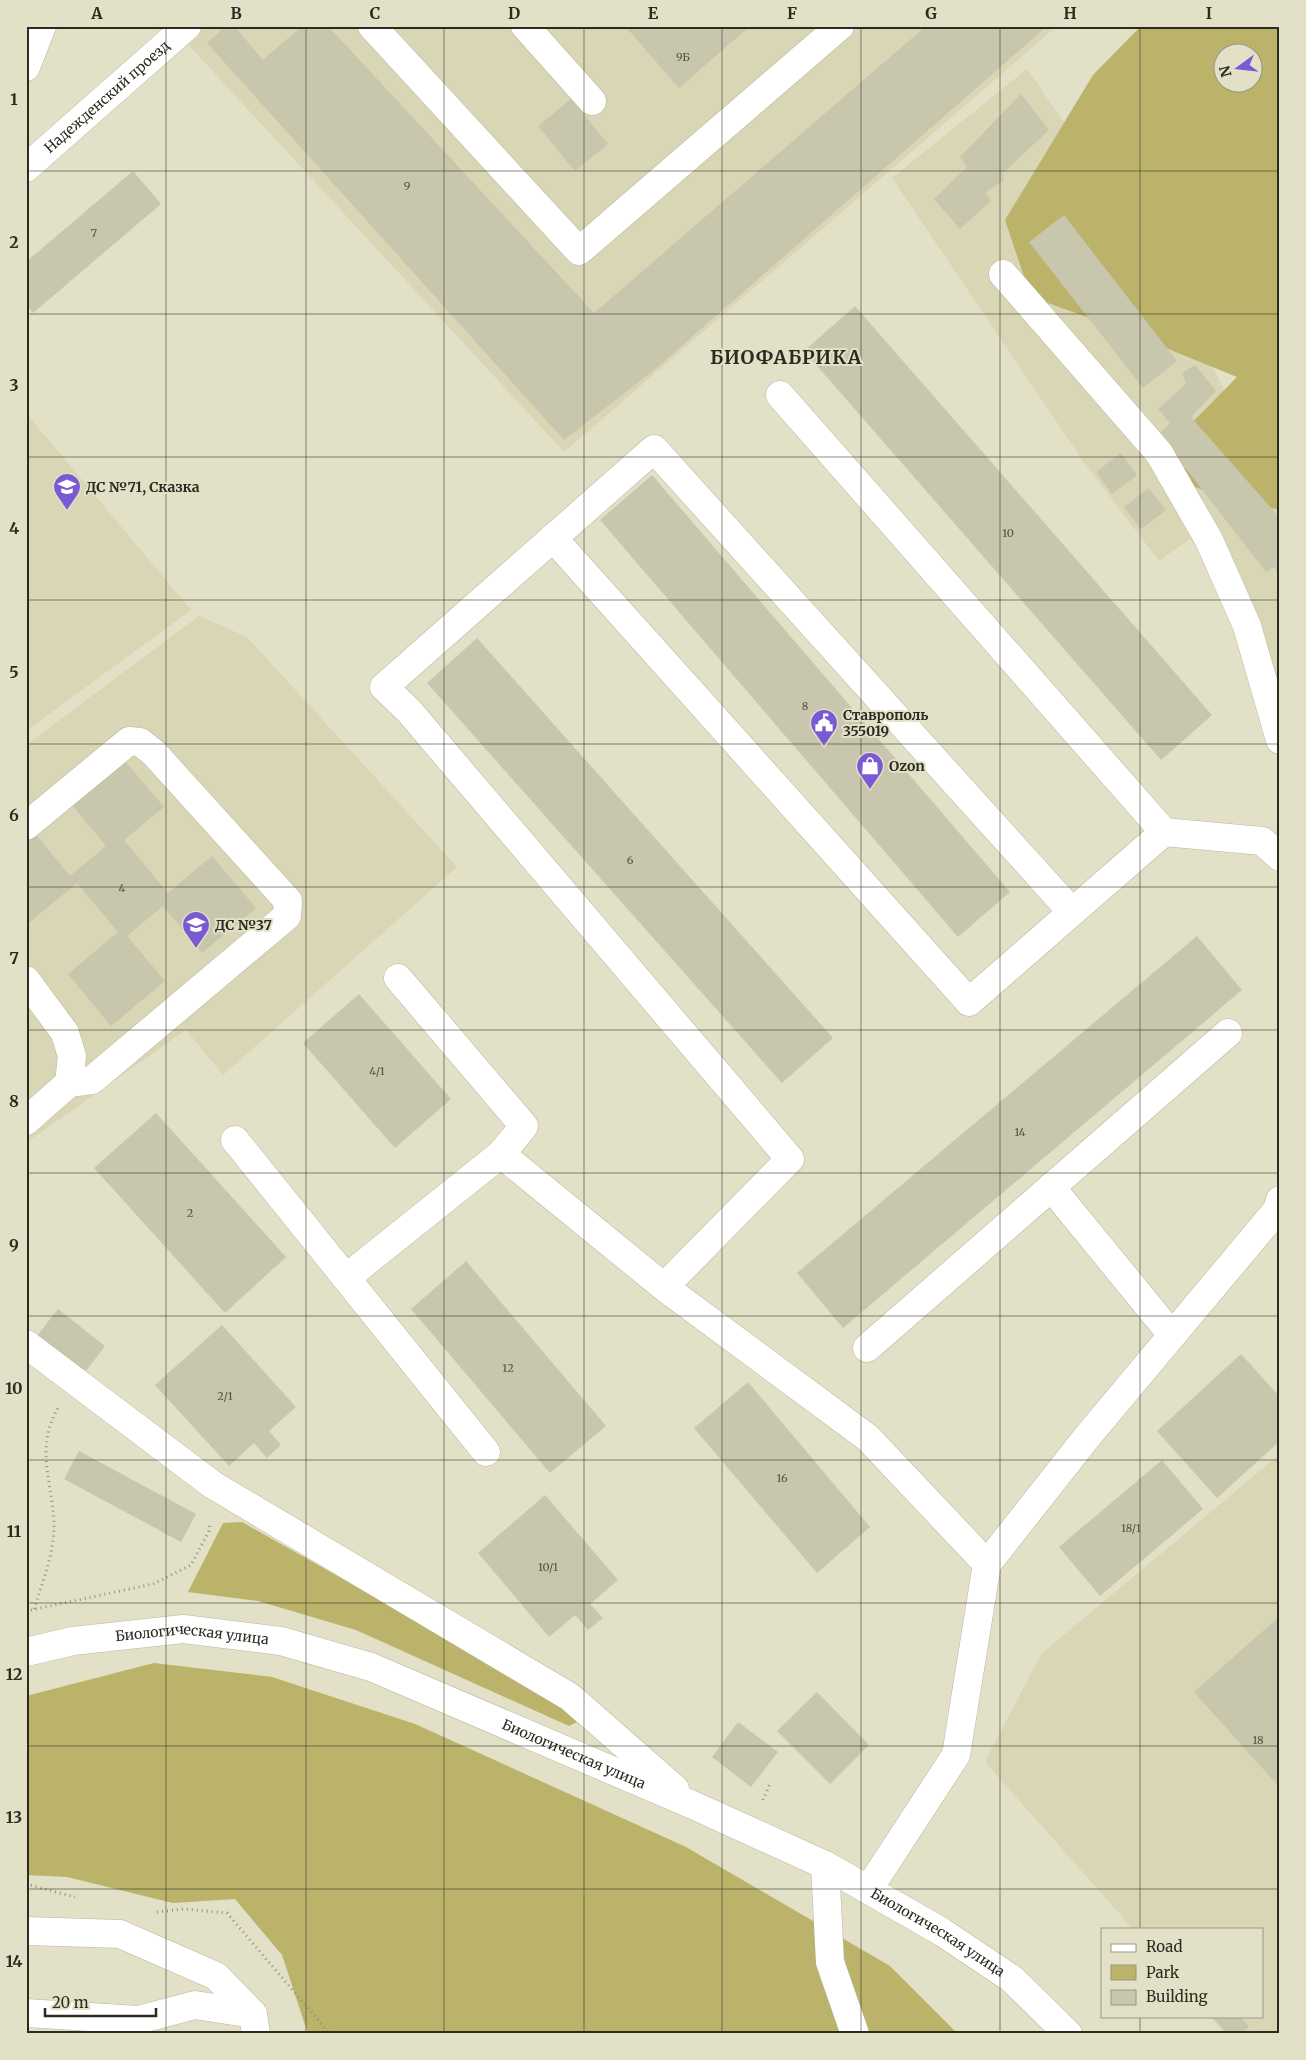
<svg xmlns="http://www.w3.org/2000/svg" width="1306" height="2060" viewBox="0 0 1306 2060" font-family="Merriweather,serif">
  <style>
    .built { fill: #d9d6b5 }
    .green { fill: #bab369; fill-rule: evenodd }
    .building { fill: #c8c6ac }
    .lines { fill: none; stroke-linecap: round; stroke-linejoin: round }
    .minor-casing { stroke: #bab79e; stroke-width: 29 }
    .path { stroke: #94927f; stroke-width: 3; stroke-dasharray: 1 4; stroke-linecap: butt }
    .minor { stroke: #fff; stroke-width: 28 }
    .grid { fill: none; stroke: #2c2b21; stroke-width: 1; stroke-opacity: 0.55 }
    .labels { text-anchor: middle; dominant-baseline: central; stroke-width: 4; stroke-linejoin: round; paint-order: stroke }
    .number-label { font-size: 11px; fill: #535244 }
    .street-label { font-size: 14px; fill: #2c2b21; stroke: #e2e0c6 }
    .poi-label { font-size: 14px; font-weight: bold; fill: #2c2b21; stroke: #e2e0c6; text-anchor: start }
    .district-label { font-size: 19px; font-weight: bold; letter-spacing: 1px; fill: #2c2b21; stroke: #e2e0c6 }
    .neatline { fill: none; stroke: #2c2b21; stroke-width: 2 }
    .grid-label { font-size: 16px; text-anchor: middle; font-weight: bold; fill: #2c2b21 }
  </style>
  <rect width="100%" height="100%" fill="#e2e0c6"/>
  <g class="built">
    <polygon points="171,26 1057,26 564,452"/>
    <polygon points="1027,69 1072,134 1198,341 1228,396 1280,509 1280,688 1241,575 1210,524 1159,561 1081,458 892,178"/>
    <polygon points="26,413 191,610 26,731"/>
    <polygon points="199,616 247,637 457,867 223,1075 186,1030 26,1143 26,745"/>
    <polygon points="1280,1454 1280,2034 1226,2034 1210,2016 1262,2016 1262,1929 1133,1929 985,1762 1041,1654"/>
  </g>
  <g class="green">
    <path d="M 1141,26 L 1280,26 L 1280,510 L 1244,502 L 1188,485 L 1179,436 L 1237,377 L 1112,326 L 1031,297 L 1005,220 L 1093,75 ZM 1224,52 L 1254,52 L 1254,82 L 1224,82 Z"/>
    <polygon points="242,1522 498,1667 574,1715 577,1722 569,1726 356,1630 258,1601 188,1592 223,1523"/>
    <polygon points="154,1663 272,1677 415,1724 686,1847 890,1966 958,2034 308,2034 282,1955 235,1899 173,1903 67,1877 26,1875 26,1696"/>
  </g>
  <g class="building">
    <polygon points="226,26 234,26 263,60 302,26 328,26 594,313 926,26 1047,26 653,371 564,440 207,43"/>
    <polygon points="625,26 750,26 679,88"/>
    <polygon points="1021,94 1049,130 1002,174 1004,180 986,192 991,201 960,229 934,199 967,167 960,157"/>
    <polygon points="571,99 608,144 575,171 538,126"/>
    <polygon points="133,171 161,204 33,313 26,305 26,262"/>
    <polygon points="1064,215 1177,361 1143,388 1029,242"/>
    <polygon points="855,306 1212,715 1161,760 804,351"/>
    <polygon points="1195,365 1216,391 1191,417 1280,518 1280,576 1274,567 1266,572 1159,434 1170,423 1158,409 1186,384 1182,373"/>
    <polygon points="1121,453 1137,475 1112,494 1096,472"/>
    <polygon points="652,475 1010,892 958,937 600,520"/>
    <polygon points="1149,488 1166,510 1141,529 1124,507"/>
    <polygon points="477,638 833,1038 782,1083 427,683"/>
    <polygon points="120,755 164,807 124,840 168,893 212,856 256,908 202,953 163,906 127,936 165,981 111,1026 68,974 118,932 77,883 26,925 26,837 33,831 70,876 106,846 67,799"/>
    <polygon points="1197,936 1242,990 843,1328 797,1273"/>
    <polygon points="359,994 451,1099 395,1148 303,1043"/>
    <polygon points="156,1113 286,1257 225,1313 94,1168"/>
    <polygon points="466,1261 606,1426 550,1473 411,1309"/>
    <polygon points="58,1309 105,1346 83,1375 36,1337"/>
    <polygon points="222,1325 296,1407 269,1431 281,1445 267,1458 254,1443 229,1466 155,1385"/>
    <polygon points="1241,1354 1280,1397 1280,1441 1217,1498 1157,1431"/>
    <polygon points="748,1382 870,1527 817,1573 694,1428"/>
    <polygon points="79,1451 196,1514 181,1542 64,1479"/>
    <polygon points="1162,1460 1203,1509 1100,1596 1059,1547"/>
    <polygon points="545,1495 618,1580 590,1604 603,1618 588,1630 575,1615 549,1637 478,1553"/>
    <polygon points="1280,1616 1280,1788 1194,1692"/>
    <polygon points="817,1692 869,1745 830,1784 777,1731"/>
    <polygon points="738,1722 778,1752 751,1787 712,1757"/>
    <polygon points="1217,2016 1240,2016 1249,2027 1241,2034 1227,2034 1214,2019"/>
  </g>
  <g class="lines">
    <defs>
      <g id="minor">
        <polyline points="372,26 579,251 840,26"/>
        <polyline points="525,26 592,101"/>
        <polyline points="26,67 42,26"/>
        <path id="s1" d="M 26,168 L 187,26"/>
        <polyline points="1003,274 1159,453 1209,540 1247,626 1280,740"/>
        <polyline points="780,395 1164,832 1262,841 1280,857"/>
        <polyline points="553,538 969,1002 1164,832"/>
        <polyline points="26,826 129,741 140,742 154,753 288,901 287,916 92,1080 69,1083 26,1121"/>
        <polyline points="398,978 524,1126 501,1154"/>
        <polyline points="26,980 65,1033 72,1056 69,1083"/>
        <polyline points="235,1140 346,1278"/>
        <polyline points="1051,1187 1172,1335"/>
        <polyline points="26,1344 213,1485 570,1697 675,1789"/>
        <polyline points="867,1348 1228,1033"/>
        <polyline points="486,1452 346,1278 501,1154 664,1287"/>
        <polyline points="987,1564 868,1438 664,1287 790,1159 409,711 384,687 654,449 1072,912"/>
        <path id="s2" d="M 26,1652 L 73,1641 L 183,1629 L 281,1641 L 371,1667 L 695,1806 L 825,1865 L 942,1932 L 1012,1979 L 1068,2034"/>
        <polyline points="825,1865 830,1962 855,2034"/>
        <polyline points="868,1890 956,1755 987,1564 1087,1437 1277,1210 1280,1200"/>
        <polyline points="26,1931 120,1934 216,1976 253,2014"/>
        <polyline points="26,2013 138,2020 195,2005 253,2014 256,2034"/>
      </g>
    </defs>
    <use href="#minor" class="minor-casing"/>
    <g class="path">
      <path d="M 34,1609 C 43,1581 55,1551 54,1522 C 52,1481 35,1448 58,1408"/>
      <polyline points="26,1611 153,1584 191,1565 209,1531 210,1523"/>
      <polyline points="763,1800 770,1784"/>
      <polyline points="26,1884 75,1897"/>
      <polyline points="157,1912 184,1909 227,1913 330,2034"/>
    </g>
    <use href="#minor" class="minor"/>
  </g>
  <path class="grid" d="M 166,26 L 166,2034M 306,26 L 306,2034M 444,26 L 444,2034M 584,26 L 584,2034M 722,26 L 722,2034M 861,26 L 861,2034M 1000,26 L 1000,2034M 1140,26 L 1140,1929M 26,171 L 1280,171M 26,314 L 1280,314M 26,457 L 1280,457M 26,600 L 1280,600M 26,744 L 1280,744M 26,887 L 1280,887M 26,1030 L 1280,1030M 26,1173 L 1280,1173M 26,1316 L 1280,1316M 26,1460 L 1280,1460M 26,1603 L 1280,1603M 26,1746 L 1280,1746M 26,1889 L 1280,1889M 1140,2016 L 1140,2034"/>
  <defs>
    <symbol id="school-pin" viewBox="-11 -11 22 30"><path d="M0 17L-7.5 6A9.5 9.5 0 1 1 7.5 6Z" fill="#7b59d3" stroke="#e2e0c6"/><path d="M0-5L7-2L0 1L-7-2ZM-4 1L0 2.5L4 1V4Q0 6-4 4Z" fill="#fff"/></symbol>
    <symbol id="civic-pin" viewBox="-11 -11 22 30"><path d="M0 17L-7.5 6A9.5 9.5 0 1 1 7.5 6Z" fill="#7b59d3" stroke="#e2e0c6"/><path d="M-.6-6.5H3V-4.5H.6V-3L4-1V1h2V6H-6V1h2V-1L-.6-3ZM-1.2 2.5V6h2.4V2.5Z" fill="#fff"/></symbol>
    <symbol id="shop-pin" viewBox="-11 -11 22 30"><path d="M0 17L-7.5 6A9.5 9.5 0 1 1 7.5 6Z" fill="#7b59d3" stroke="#e2e0c6"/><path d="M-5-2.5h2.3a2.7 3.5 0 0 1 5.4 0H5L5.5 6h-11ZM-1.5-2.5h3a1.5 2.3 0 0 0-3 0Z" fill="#fff"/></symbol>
  </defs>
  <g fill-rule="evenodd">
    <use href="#school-pin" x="51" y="471" width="32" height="43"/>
    <use href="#civic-pin" x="808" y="707" width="32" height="43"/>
    <use href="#shop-pin" x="854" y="750" width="32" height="43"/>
    <use href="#school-pin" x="180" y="909" width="32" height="43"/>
  </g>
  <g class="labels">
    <g class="number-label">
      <text x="683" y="57">9Б</text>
      <text x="407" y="186">9</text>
      <text x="94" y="233">7</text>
      <text x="1008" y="533">10</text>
      <text x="805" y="706">8</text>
      <text x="630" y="860">6</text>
      <text x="122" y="888">4</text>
      <text x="377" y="1071">4/1</text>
      <text x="1020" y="1132">14</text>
      <text x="190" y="1213">2</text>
      <text x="508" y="1368">12</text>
      <text x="225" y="1396">2/1</text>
      <text x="782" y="1478">16</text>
      <text x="1131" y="1528">18/1</text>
      <text x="548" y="1567">10/1</text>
      <text x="1258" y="1740">18</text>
    </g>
    <g class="street-label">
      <text stroke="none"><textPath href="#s1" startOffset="108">Надежденский проезд</textPath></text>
      <text stroke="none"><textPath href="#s2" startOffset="168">Биологическая улица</textPath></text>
      <text stroke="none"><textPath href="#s2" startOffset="572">Биологическая улица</textPath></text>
      <text stroke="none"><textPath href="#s2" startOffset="978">Биологическая улица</textPath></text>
    </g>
    <g class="poi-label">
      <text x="86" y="487">ДС №71, Сказка</text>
      <text x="843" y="715">Ставрополь<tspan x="843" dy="16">355019</tspan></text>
      <text x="889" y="766">Ozon</text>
      <text x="215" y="925">ДС №37</text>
    </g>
    <g class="district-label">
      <text x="786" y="357">БИОФАБРИКА</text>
    </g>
  </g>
  <rect width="1306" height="2060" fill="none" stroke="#e2e0c6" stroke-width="55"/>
  <rect x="1101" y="1928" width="162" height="90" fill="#e2e0c6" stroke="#999884"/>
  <rect x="1111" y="1944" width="25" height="8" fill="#ffffff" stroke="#999884"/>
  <text x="1146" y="1952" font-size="15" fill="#2c2b21">Road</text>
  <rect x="1111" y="1965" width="25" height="15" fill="#bab369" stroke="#999884"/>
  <text x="1146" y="1978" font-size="15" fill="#2c2b21">Park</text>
  <rect x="1111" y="1990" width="25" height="15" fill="#c8c6ac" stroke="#999884"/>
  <text x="1146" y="2002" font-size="15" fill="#2c2b21">Building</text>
  <g transform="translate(1238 68) rotate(255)"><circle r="24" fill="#e2e0c6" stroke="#999884"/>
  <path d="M0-4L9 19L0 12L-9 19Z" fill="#7b59d3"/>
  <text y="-8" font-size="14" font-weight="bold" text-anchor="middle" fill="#2c2b21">N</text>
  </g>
  <path d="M45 2008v8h111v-8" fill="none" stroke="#2c2b21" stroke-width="2.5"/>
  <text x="52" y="2008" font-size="15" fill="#2c2b21" stroke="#e2e0c6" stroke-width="4" paint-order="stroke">20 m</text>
  <rect x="28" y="28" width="1250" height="2004" class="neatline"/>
  <g class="grid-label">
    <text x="97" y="19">A</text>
    <text x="236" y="19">B</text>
    <text x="375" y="19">C</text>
    <text x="514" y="19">D</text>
    <text x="653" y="19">E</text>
    <text x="792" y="19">F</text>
    <text x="931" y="19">G</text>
    <text x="1070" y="19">H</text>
    <text x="1209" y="19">I</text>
    <text x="14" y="105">1</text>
    <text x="14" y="248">2</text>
    <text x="14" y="391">3</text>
    <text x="14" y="534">4</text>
    <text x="14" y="678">5</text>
    <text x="14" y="821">6</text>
    <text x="14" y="964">7</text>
    <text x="14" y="1107">8</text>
    <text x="14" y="1251">9</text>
    <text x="14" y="1394">10</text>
    <text x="14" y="1537">11</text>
    <text x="14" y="1680">12</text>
    <text x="14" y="1823">13</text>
    <text x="14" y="1967">14</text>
  </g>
</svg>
